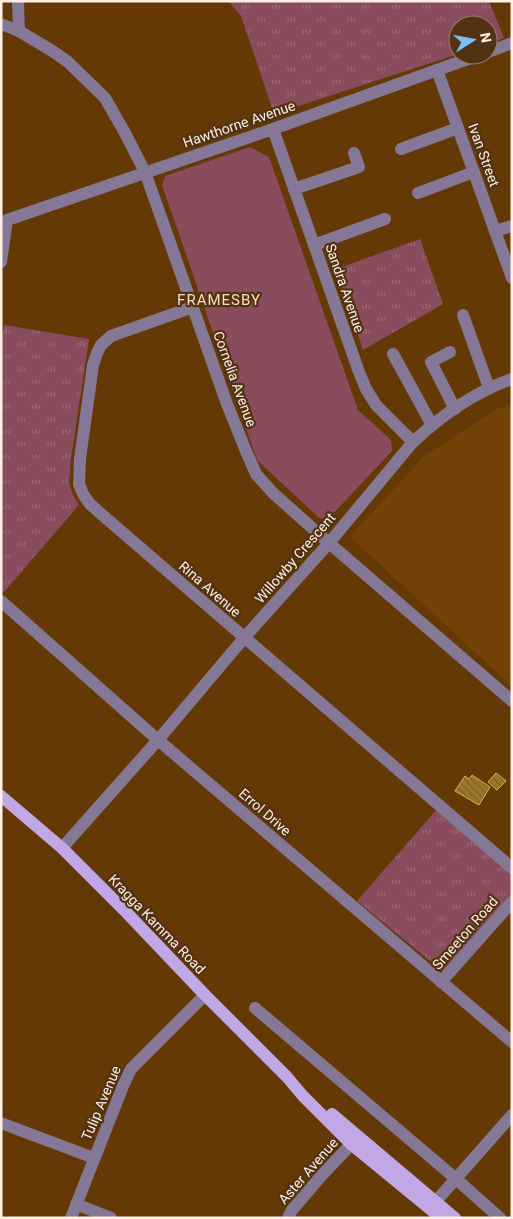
<svg xmlns="http://www.w3.org/2000/svg" width="513" height="1219" viewBox="0 0 513 1219" font-family="Roboto,sans-serif">
  <style>
    .built { fill: #734207 }
    .grass { fill: #894c5c }
    .park { fill: url(#park-tufts) }
    .building { fill: url(#building-back-hatch); stroke: #dab264 }
    .lines { fill: none; stroke-linecap: round; stroke-linejoin: round }
    .minor { stroke: #847896; stroke-width: 12 }
    .major { stroke: #c1a7e6; stroke-width: 12 }
    .labels { text-anchor: middle; dominant-baseline: central; stroke-width: 4.5; stroke-linejoin: round; paint-order: stroke }
    .street-label { font-size: 14px; fill: #fef0e5; stroke: #523212 }
    .neighbourhood-label { font-size: 15px; letter-spacing: 1px; fill: #f8ddc6; stroke: #523212 }
  </style>
  <defs>
    <pattern id="park-tufts" width="24" height="20" patternUnits="userSpaceOnUse" patternTransform="scale(1.25)"><rect width="24" height="20" fill="#894c5c"/><path d="M3 7l-1-3M5 7V3M7 7l1-3M15 17l-1-3M17 17v-4M19 17l1-3" fill="none" stroke="#9b6673"/></pattern>
    <pattern id="building-back-hatch" width="6" height="6" patternUnits="userSpaceOnUse" patternTransform="scale(1.25)"><rect width="6" height="6" fill="#9c7623"/><path d="M-1 5l2 2M0 0l6 6M5-1l2 2" fill="none" stroke="#7c6431"/></pattern>
  </defs>
  <rect width="100%" height="100%" fill="#653905"/>
  <polygon class="built" points="512,403 512,686 350,537 423,457 495,410"/>
  <polygon class="grass" points="250,147 269,157 358,410 391,440 392,451 329,518 319,518 257,460 162,185 165,176"/>
  <g class="park">
    <polygon points="228,1 489,1 504,38 488,44 488,25 458,25 458,54 274,114 241,16"/>
    <polygon points="420,239 443,304 363,350 336,269"/>
    <polygon points="4,325 89,339 71,459 69,483 73,495 79,505 4,592 1,590 1,342"/>
    <polygon points="438,808 512,873 512,896 446,974 357,901"/>
  </g>
  <g class="building">
    <polygon points="496,773 506,781 497,790 488,782"/>
    <polygon points="472,775 490,787 479,805 455,791 465,776 469,779"/>
  </g>
  <g class="lines">
    <g class="minor">
      <polyline points="18,1 19,31"/>
      <polyline points="1,24 19,31 54,52 68,62 105,98 125,133 145,172 227,404 246,451 256,474 273,493 329,543 512,701"/>
      <polyline points="488,52 512,43"/>
      <polyline points="437,70 512,278"/>
      <polyline points="273,129 359,372 366,389 376,405 413,442"/>
      <polyline points="401,149 458,128"/>
      <polyline points="294,189 359,167 354,153"/>
      <polyline points="418,193 474,172"/>
      <polyline points="495,231 512,226"/>
      <polyline points="314,245 385,219"/>
      <polyline points="1,262 7,220 273,129 479,55"/>
      <polyline points="193,307 111,336 101,345 97,353 93,365 80,459 79,484 83,494 90,504 100,513 512,868"/>
      <polyline points="463,315 489,388"/>
      <polyline points="450,352 431,362 455,409"/>
      <polyline points="393,354 432,425"/>
      <polyline points="1,601 158,740 512,1042"/>
      <path d="M 62,848 L 158,740 L 244,638 L 329,543 L 413,442 C 441,416 475,392 512,379"/>
      <polyline points="441,982 512,902"/>
      <polyline points="255,1008 455,1178 500,1218"/>
      <polyline points="1,1123 94,1158"/>
      <polyline points="76,1204 111,1218"/>
      <polyline points="430,1208 512,1115"/>
      <polyline points="71,1218 123,1086 131,1069 205,995"/>
      <polyline points="288,1218 292,1210 322,1175 358,1137"/>
    </g>
    <g class="major">
      <polyline points="1,796 62,848 127,913 205,995 287,1077 303,1096 351,1144 441,1218"/>
      <polyline points="332,1114 455,1218"/>
    </g>
  </g>
  <g class="labels">
    <g class="street-label">
      <text transform="translate(239 124) rotate(-19)">Hawthorne Avenue</text>
      <text transform="translate(484 155) rotate(70)">Ivan Street</text>
      <text transform="translate(345 288) rotate(71)">Sandra Avenue</text>
      <text transform="translate(235 379) rotate(70)">Cornelia Avenue</text>
      <text transform="translate(295 558) rotate(-49)">Willowby Crescent</text>
      <text transform="translate(210 589) rotate(41)">Rina Avenue</text>
      <text transform="translate(265 812) rotate(41)">Errol Drive</text>
      <text transform="translate(157 924) rotate(46)">Kragga Kamma Road</text>
      <text transform="translate(465 933) rotate(-49)">Smeeton Road</text>
      <text transform="translate(101 1103) rotate(-67)">Tulip Avenue</text>
      <text transform="translate(308 1171) rotate(-49)">Aster Avenue</text>
    </g>
    <g class="neighbourhood-label">
      <text x="219" y="300">FRAMESBY</text>
    </g>
  </g>
  <rect width="513" height="1219" fill="none" stroke="#fef0e5" stroke-width="5"/>
  <g transform="translate(473 40) rotate(79)"><circle r="24" fill="#523212" stroke="#977e66"/>
  <path d="M0-4L9 19L0 12L-9 19Z" fill="#77bff7"/>
  <text y="-8" font-size="14" font-weight="bold" text-anchor="middle" fill="#fef0e5">N</text>
  </g>
</svg>
